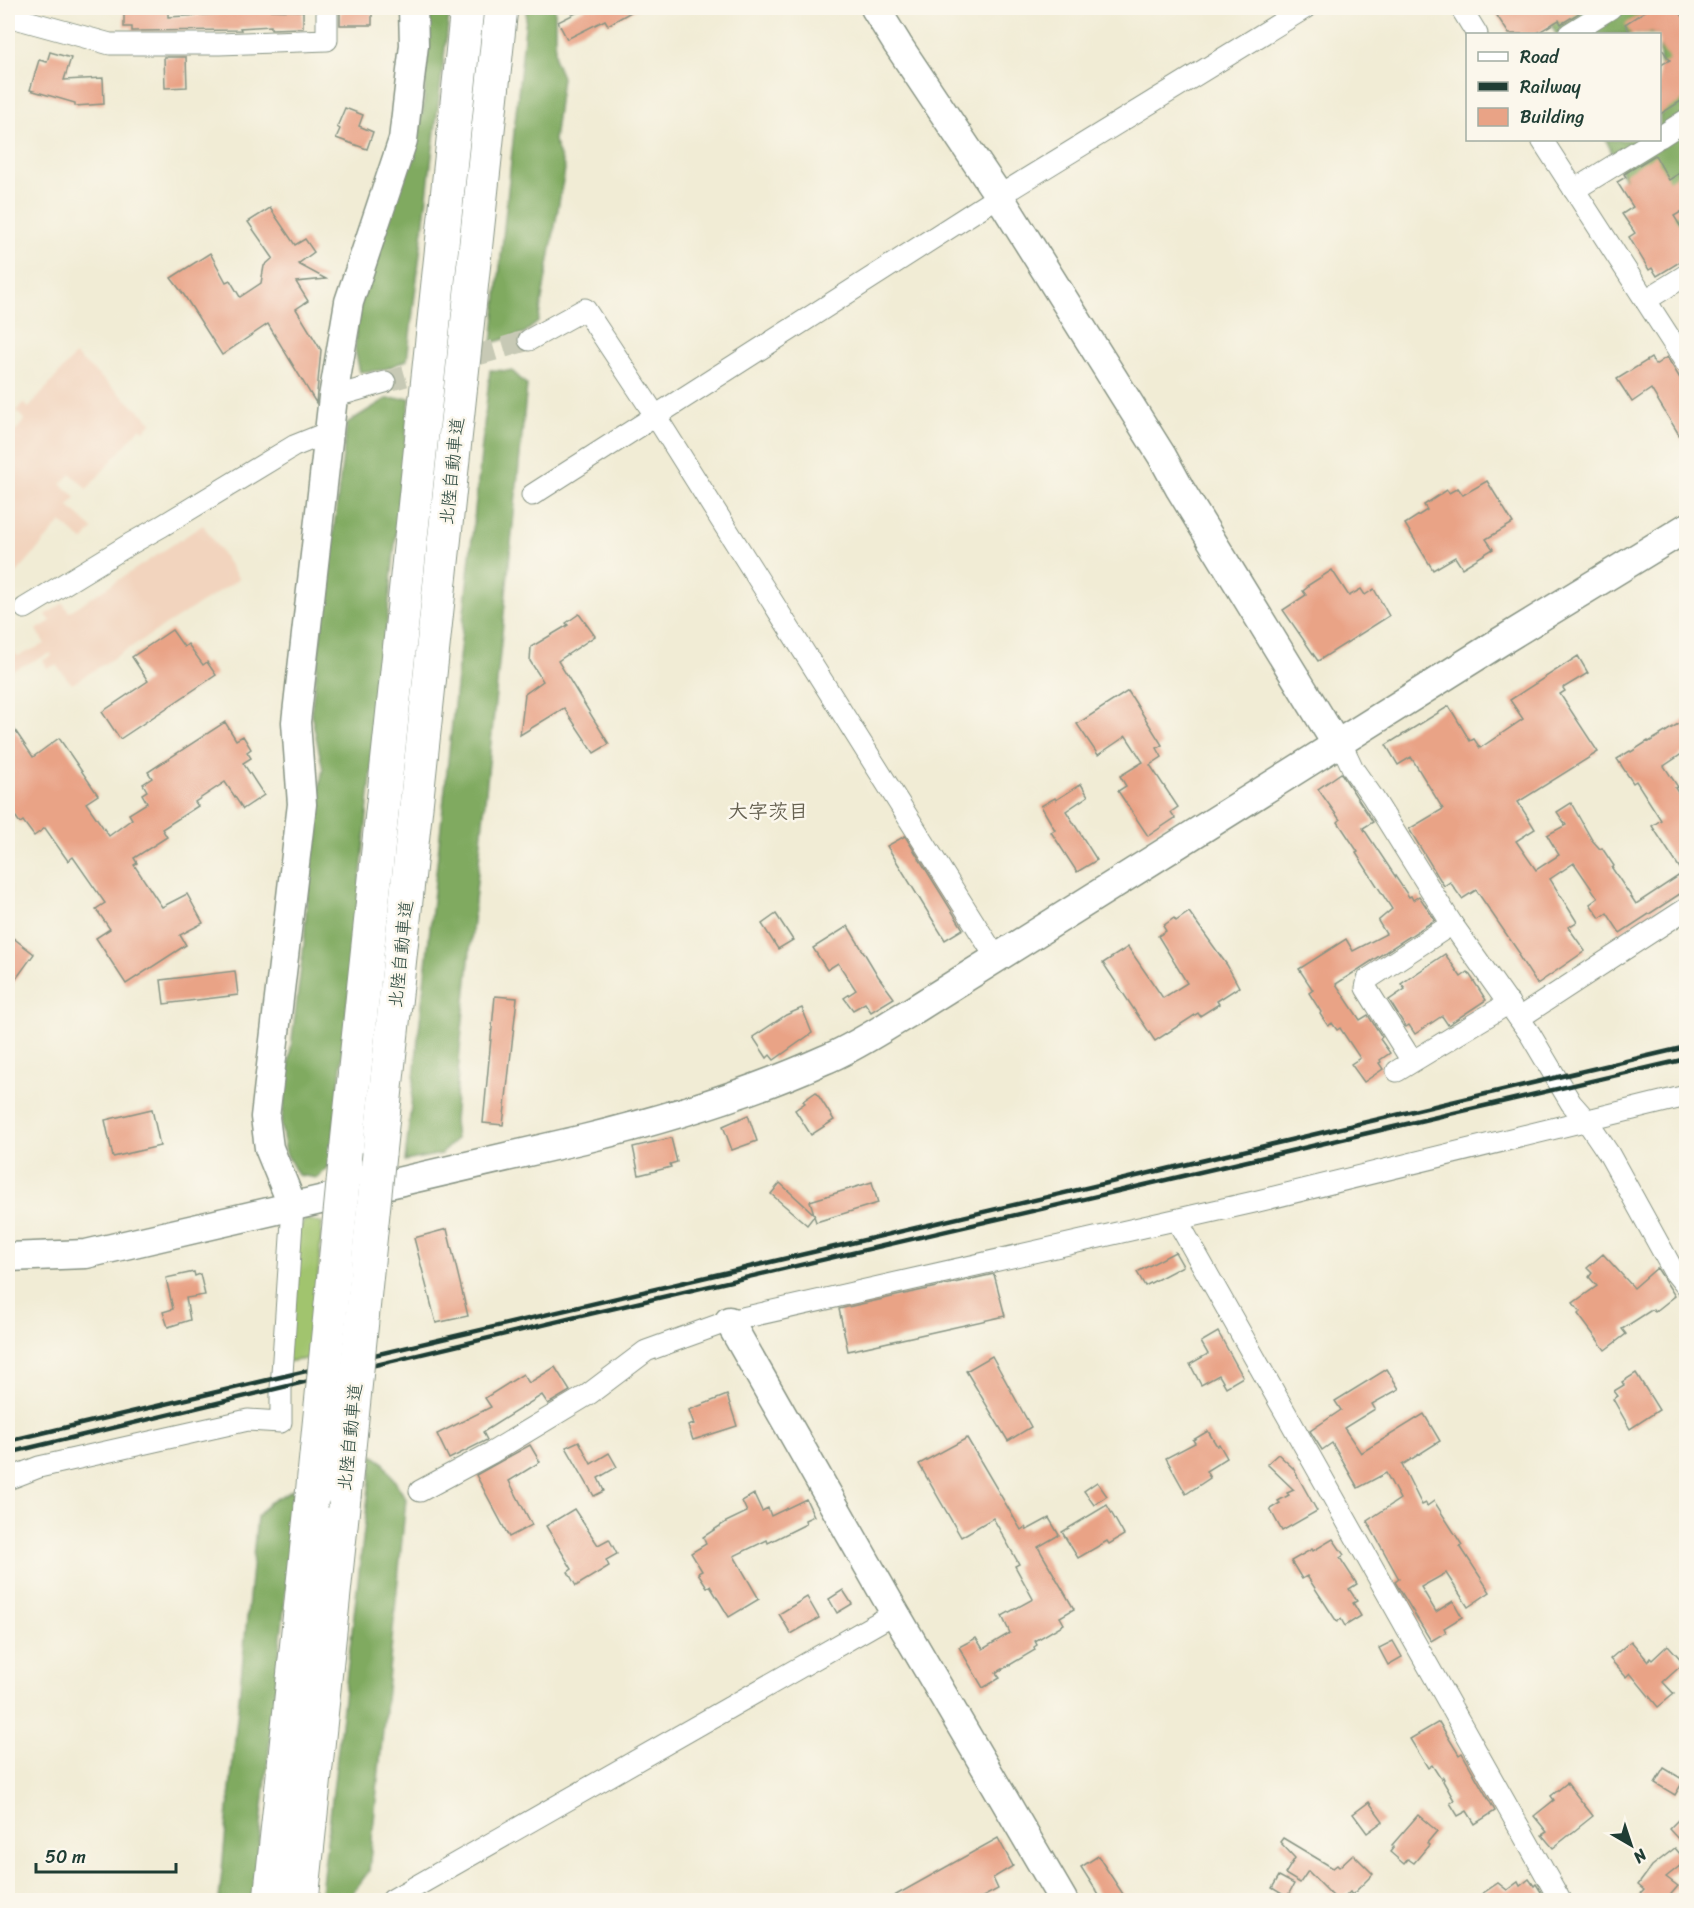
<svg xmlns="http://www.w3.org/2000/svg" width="1694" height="1908" viewBox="0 0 1694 1908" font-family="Sriracha,'Klee One',sans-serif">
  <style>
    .built { fill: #f2d4be }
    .green { fill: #a1c46e; stroke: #608051; stroke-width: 1.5 }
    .forest { fill: #80aa61; stroke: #50744a; stroke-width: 1.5 }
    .building { fill: #e9a386 }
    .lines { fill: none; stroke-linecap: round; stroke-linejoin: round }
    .street-tunnel { stroke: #c7c9b5; stroke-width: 21; stroke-dasharray: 21 10; stroke-linecap: butt }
    .street-casing { stroke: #889484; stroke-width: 23 }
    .secondary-casing { stroke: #889484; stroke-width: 31 }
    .highway-casing { stroke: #889484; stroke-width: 35 }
    .street { stroke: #fff; stroke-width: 21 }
    .secondary { stroke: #fff; stroke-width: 28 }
    .highway { stroke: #fff; stroke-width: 33 }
    .rail { stroke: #1f3d34; stroke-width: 4.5 }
    .highway-bridge-casing { stroke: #889484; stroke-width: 35; stroke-linecap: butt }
    .highway-bridge { stroke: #fff; stroke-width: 33 }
    .labels { text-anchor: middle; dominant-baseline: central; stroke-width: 5; stroke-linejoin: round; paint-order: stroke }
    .street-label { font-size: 18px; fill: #1f3d34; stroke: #fbf7ec }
    .neighbourhood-label { font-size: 20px; font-weight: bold; fill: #666151; stroke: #fbf7ec }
  </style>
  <rect width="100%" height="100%" fill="#fbf7ec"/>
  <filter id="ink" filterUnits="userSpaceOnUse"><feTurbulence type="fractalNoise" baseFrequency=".0167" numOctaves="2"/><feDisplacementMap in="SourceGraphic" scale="12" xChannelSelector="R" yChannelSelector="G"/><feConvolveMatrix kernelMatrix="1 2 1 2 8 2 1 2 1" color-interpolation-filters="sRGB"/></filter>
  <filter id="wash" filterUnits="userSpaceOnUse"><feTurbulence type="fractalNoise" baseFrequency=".008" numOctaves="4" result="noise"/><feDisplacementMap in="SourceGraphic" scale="24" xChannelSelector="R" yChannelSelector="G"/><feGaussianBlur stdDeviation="1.35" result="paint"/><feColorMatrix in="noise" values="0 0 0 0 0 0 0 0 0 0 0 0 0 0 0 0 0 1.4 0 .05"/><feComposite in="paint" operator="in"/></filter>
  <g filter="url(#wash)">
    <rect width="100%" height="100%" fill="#f1ecd5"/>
    <g class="built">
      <polygon points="75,355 152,422 144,431 140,428 87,489 71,474 61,484 76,497 68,506 93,529 83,541 61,522 8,583 8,429 13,434 25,420 16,411 23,403 29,408"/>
      <polygon points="203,525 239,579 72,684 56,665 47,668 43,660 52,656 51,653 11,671 8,676 8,648 18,656 45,644 36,630 51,621 46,615 63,603 69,612"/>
    </g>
    <polygon class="green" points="306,1219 322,1223 312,1358 285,1362 298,1229"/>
    <g class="forest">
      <polygon points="431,8 450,8 407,360 383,370 360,372 355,350 357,304 408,159 423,110"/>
      <polygon points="527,8 555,8 555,60 562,77 554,141 565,169 538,322 524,333 492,343"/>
      <polygon points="1543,8 1686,8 1686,264 1671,252 1645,221 1606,140 1660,140 1660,34 1556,34"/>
      <polygon points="490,370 512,371 527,385 460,1050 454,1121 456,1139 441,1154 405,1161"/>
      <polygon points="410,398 331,1164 317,1178 298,1175 286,1153 281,1126 304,944 309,867 318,793 323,769 311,713 347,423 386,399"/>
      <polygon points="373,1455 383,1462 406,1499 369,1871 351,1895 320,1900"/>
      <polygon points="297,1487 253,1900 219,1900 257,1517 269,1503"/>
    </g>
    <g id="blocks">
      <g class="building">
        <polygon points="266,8 266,10 303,11 303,28 271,29 271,26 240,28 241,30 132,31 132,27 124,27 124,10 168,9 168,17 219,14 219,11"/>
        <polygon points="344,8 372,8 372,25 340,25 340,12 344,11"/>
        <polygon points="586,8 638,8 608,25 605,20 567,39 558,22"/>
        <polygon points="1492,8 1578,8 1576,9 1579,13 1561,24 1559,20 1536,34 1509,34"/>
        <polygon points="1650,8 1677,8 1686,21 1686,98 1659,115 1659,66 1670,60 1659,45 1659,34 1653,34 1651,31 1646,34 1631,34 1625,24"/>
        <polygon points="50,52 71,58 64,80 103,78 104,104 75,106 75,103 30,90 39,60 47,62"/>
        <polygon points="164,57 186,57 187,87 165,88"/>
        <polygon points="345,108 363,115 359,126 373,132 367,149 336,138 340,129 337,127"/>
        <polygon points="1655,155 1669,180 1686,169 1686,209 1674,216 1686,235 1686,258 1657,276 1652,268 1649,270 1629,237 1635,233 1622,214 1633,207 1617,182 1626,177 1624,174"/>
        <polygon points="270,208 295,245 305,239 314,252 298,264 326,279 296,282 308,301 296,309 321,350 316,403 268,324 222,355 184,295 171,278 210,253 226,282 230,280 240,297 261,283 264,266 273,258 248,222"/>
        <polygon points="1667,357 1686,388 1686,446 1651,389 1632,402 1617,379 1651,358 1655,365"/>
        <polygon points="1487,481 1513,523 1486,539 1493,549 1462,568 1455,557 1433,570 1405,524 1427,510 1424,505 1447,490 1449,493 1458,488 1463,495"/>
        <polygon points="1332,570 1349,596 1361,589 1365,595 1374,589 1389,616 1318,661 1283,610 1306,595 1303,591 1308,587 1307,586"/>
        <polygon points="579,614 595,636 558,661 609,744 594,753 564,708 520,735 525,694 543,681 530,661 531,647 568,625 566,623"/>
        <polygon points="172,630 184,647 188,644 203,665 207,662 216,675 120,739 102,712 148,681 132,657"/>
        <polygon points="1578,656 1588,673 1563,688 1565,691 1560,694 1598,752 1518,802 1535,829 1516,841 1536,870 1559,855 1547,835 1566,825 1557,812 1571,803 1592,840 1600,849 1602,848 1614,866 1612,868 1636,904 1683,873 1652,826 1661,820 1636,781 1633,783 1617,759 1630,751 1631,752 1648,741 1649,742 1686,719 1686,751 1664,766 1678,787 1675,788 1686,805 1686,890 1620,933 1607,913 1600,918 1590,904 1598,898 1574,863 1550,879 1577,922 1568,927 1585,951 1537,984 1518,955 1520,954 1476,890 1462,899 1450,882 1444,886 1409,829 1443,809 1411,757 1398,765 1386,745 1449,706 1470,741 1474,739 1480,748 1523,719 1510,700"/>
        <polygon points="1128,691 1162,745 1157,748 1162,757 1150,765 1178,807 1171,812 1175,818 1148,836 1118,791 1126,786 1120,776 1143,762 1126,736 1098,755 1077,724"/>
        <polygon points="8,720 33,757 59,738 98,795 86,803 109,836 132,819 129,814 147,803 142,794 147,791 143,784 152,778 148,772 225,722 236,740 243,736 251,749 247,752 251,758 243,763 264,795 243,809 225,782 195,802 198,806 162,829 167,837 134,858 137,863 134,865 162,907 187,894 203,923 180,935 186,945 126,984 96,938 110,929 96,909 105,903 73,857 68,861 45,828 34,836 23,821 20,823 8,806"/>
        <polygon points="1341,773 1373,822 1363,828 1409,897 1411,896 1413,900 1419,896 1435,920 1336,984 1360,1020 1368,1015 1382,1037 1380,1039 1390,1053 1380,1060 1381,1062 1379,1063 1383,1069 1364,1082 1351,1064 1360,1058 1340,1028 1337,1030 1332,1023 1328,1026 1320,1014 1321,1012 1309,993 1313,990 1299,969 1346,939 1353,951 1386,934 1378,921 1392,909 1356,853 1358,852 1338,822 1340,820 1318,789"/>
        <polygon points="1081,784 1088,796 1066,811 1097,860 1077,872 1051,832 1055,830 1041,806 1055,798 1056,800"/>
        <polygon points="905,836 963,929 945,940 887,846"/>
        <polygon points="1189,912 1227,965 1239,987 1217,1001 1219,1004 1200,1016 1198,1013 1155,1041 1103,963 1128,947 1163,998 1187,983 1158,936 1166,931 1163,926 1174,918 1176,921"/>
        <polygon points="776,914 793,940 778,949 762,924"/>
        <polygon points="848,926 878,976 894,998 871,1012 865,1003 853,1010 844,998 856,990 838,963 827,970 813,948"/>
        <polygon points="8,934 34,954 8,990"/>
        <polygon points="1445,954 1461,977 1468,972 1486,1000 1448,1025 1442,1016 1415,1034 1409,1025 1406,1027 1404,1024 1389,1000 1405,989 1401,984"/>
        <polygon points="235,971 238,995 164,1004 161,980"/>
        <polygon points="495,996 517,998 503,1125 483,1123"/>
        <polygon points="802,1008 812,1033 774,1060 770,1055 767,1058 753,1037 786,1015"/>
        <polygon points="816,1092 834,1120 811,1135 795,1110 805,1103 803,1101"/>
        <polygon points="152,1109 160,1146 113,1157 105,1120"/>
        <polygon points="748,1115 757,1141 732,1150 723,1126"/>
        <polygon points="671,1138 677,1162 670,1164 671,1167 639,1175 633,1147"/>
        <polygon points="872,1182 878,1203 816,1222 814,1216 807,1225 771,1194 780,1183 814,1214 810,1201"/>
        <polygon points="447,1229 468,1316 436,1323 414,1238"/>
        <polygon points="1175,1252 1183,1266 1145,1286 1137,1272"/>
        <polygon points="1603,1254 1634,1288 1657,1268 1675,1296 1655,1312 1653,1309 1622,1329 1626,1334 1605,1350 1578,1314 1580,1312 1573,1303 1597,1286 1589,1277 1592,1273 1587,1268"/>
        <polygon points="194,1272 195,1276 200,1274 205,1295 186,1298 190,1320 168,1327 163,1312 173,1309 166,1278"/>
        <polygon points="994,1274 1005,1316 848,1351 839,1309"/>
        <polygon points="1218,1332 1243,1377 1226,1387 1219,1375 1201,1385 1190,1364 1208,1354 1201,1342"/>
        <polygon points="992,1356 1031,1427 1008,1441 966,1371"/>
        <polygon points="555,1367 570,1391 548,1404 542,1395 483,1432 487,1440 449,1459 437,1434 491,1407 485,1398 523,1374 529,1383"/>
        <polygon points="1387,1369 1399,1389 1372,1404 1375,1409 1344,1428 1361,1453 1424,1414 1440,1441 1402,1465 1422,1505 1426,1503 1427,1506 1434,1501 1462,1545 1460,1546 1490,1592 1468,1607 1446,1573 1421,1587 1436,1612 1453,1601 1462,1617 1444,1628 1446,1632 1431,1641 1395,1582 1399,1579 1367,1521 1400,1499 1386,1473 1358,1488 1332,1443 1322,1450 1310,1431 1341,1410 1335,1401"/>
        <polygon points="1636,1373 1659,1410 1630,1429 1613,1399 1618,1396 1614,1391 1624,1385 1622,1382"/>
        <polygon points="727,1395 737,1426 693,1440 688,1426 694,1424 689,1410"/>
        <polygon points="1208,1431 1217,1446 1219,1444 1227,1458 1206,1471 1210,1478 1186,1494 1166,1458 1195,1443 1193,1440"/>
        <polygon points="967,1438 1021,1530 1025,1527 1027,1530 1049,1518 1059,1535 1038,1547 1074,1609 1060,1617 1064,1624 1035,1641 1037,1645 1034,1647 1035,1650 996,1673 1000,1678 983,1688 959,1647 976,1638 983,1649 1010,1633 1002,1616 1033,1599 1015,1566 1019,1564 993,1518 961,1537 919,1464"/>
        <polygon points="579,1441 591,1464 609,1453 617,1467 598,1478 604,1491 594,1496 566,1447"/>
        <polygon points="530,1445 540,1462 509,1481 532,1525 509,1537 476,1475"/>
        <polygon points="1278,1454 1293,1468 1317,1511 1282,1531 1270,1509 1280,1503 1278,1501 1289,1495 1287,1493 1294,1490 1267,1464"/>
        <polygon points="1097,1482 1107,1496 1094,1505 1084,1491"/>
        <polygon points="754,1494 762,1511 768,1508 771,1516 806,1499 814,1516 805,1520 806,1524 768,1543 767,1540 734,1556 759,1599 729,1617 710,1586 707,1587 698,1573 702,1571 691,1553 706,1544 703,1537 726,1522 747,1512 742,1501"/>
        <polygon points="1107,1505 1124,1535 1109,1544 1107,1541 1078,1558 1062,1532"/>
        <polygon points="574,1509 598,1545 609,1539 617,1554 606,1560 609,1566 576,1586 568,1572 572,1569 546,1526"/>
        <polygon points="1333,1539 1344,1555 1340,1558 1357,1584 1349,1589 1357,1601 1353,1603 1361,1616 1345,1626 1341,1619 1337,1622 1307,1576 1302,1579 1291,1561 1312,1549 1313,1551"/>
        <polygon points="843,1590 852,1604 837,1613 829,1599"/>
        <polygon points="807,1597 819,1618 791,1634 779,1614"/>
        <polygon points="1393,1641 1402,1657 1388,1665 1379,1648"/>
        <polygon points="1631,1641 1648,1661 1650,1658 1652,1660 1668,1645 1684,1663 1663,1682 1674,1694 1658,1707 1630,1673 1626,1677 1610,1659"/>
        <polygon points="1439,1722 1459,1755 1462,1753 1495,1811 1475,1824 1467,1811 1458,1816 1450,1803 1454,1800 1443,1781 1444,1779 1443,1777 1441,1779 1432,1765 1428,1768 1410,1739"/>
        <polygon points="1664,1768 1684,1780 1675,1795 1655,1783"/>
        <polygon points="1567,1783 1593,1816 1553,1848 1542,1835 1547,1832 1534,1816 1554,1800 1551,1796"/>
        <polygon points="1369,1802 1383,1821 1367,1833 1353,1814"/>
        <polygon points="1686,1812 1686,1833 1679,1840 1669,1829"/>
        <polygon points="1418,1815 1437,1831 1427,1843 1429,1845 1414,1863 1408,1859 1404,1864 1390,1852 1394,1847 1392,1845"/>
        <polygon points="998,1838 1013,1866 993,1878 998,1889 977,1900 887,1900"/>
        <polygon points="1283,1838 1333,1868 1337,1865 1339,1867 1353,1854 1373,1874 1352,1895 1350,1892 1342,1900 1337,1900 1308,1871 1300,1883 1285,1874 1295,1858 1280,1842"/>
        <polygon points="1675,1848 1686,1861 1666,1877 1678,1886 1666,1900 1635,1900 1644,1890 1638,1885 1652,1866"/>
        <polygon points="1098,1856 1123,1894 1114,1900 1102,1900 1081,1867"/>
        <polygon points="1279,1876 1294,1884 1287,1897 1272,1888"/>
        <polygon points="1529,1879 1534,1886 1536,1884 1546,1900 1473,1900 1498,1883 1507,1890 1518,1882 1520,1886"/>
      </g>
    </g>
  </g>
  <g filter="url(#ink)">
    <use href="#blocks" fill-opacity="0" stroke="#889484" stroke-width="1.5"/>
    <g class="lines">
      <polyline class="street-tunnel" points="385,382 529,340"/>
      <defs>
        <g id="street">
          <polyline points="1461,8 1477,34"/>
          <polyline points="8,16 110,44 219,44 327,40 327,8"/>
          <polyline points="1569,34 1611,8"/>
          <polyline points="1660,137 1686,120"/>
          <polyline points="1542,140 1686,363"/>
          <polyline points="1574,190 1655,140"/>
          <polyline points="1646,300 1686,275"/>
          <polyline points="529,340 585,309 655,415 997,959"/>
          <polyline points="333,397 385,382"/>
          <polyline points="532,495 999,196 1305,8"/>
          <polyline points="25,608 130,544 162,526 294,446 329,432"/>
          <polyline points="1337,745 1346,754 1353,769 1372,796 1452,924 1530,1034 1571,1103 1586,1120 1609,1154 1673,1270 1686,1286"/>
          <polyline points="1519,1018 1686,909"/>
          <polyline points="1412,1061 1366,988 1368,979 1452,924"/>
          <polyline points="1397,1071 1509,1003"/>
          <polyline points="1177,1220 1560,1900"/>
          <polyline points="8,1479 39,1467 248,1420 281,1422 281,1389 293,1207"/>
          <polyline points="420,1491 491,1453 589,1394 646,1351 729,1321 1254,1202 1686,1096"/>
          <polyline points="392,1900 895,1613"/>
        </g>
        <g id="secondary">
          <polyline points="875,8 898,45 999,196 1162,456 1180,489 1337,745"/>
          <polyline points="293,1207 269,1148 265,1117 302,804 296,722 333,397 349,302 403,140 414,45 413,8"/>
          <path d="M 8,1257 L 86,1254 L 584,1139 C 666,1119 746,1095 824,1060 C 854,1048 881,1029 909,1013 L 1498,643 L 1686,528"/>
          <polyline points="729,1321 895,1613 1063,1900"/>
        </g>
        <g id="highway">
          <polyline points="379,1154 501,8"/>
          <polyline points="345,1163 467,8"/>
          <polyline points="270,1900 311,1506"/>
          <polyline points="302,1900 344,1497"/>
        </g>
      </defs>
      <use href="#street" class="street-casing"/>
      <use href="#secondary" class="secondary-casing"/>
      <use href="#highway" class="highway-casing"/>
      <use href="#street" class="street"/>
      <use href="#secondary" class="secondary"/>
      <use href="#highway" class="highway"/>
      <g class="rail">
        <polyline points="8,1441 1686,1047"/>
        <polyline points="8,1453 568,1319 1686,1059"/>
      </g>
      <defs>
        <g id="highway-bridge">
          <polyline points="344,1497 379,1154"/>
          <polyline points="311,1506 345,1163"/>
        </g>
      </defs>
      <use href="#highway-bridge" class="highway-bridge-casing"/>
      <use href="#highway-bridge" class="highway-bridge"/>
    </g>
  </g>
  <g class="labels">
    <g class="street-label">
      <text transform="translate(452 471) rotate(-84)">北陸自動車道</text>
      <text transform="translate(401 954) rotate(-84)">北陸自動車道</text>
      <text transform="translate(350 1437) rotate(-84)">北陸自動車道</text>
    </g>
    <g class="neighbourhood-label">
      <text x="768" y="811">大字茨目</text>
    </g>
  </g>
  <rect width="1694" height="1908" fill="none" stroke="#fbf7ec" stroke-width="30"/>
  <rect x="1466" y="33" width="195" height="108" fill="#fbf7ec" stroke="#a3ada2" stroke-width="1.5"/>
  <rect x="1478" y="52" width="30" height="9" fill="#ffffff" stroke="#a3ada2" stroke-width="1.5"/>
  <text x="1520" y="63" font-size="18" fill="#1f3d34">Road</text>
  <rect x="1478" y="82" width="30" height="9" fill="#1f3d34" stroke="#a3ada2" stroke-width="1.5"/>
  <text x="1520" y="93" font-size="18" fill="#1f3d34">Railway</text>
  <rect x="1478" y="108" width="30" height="18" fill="#e9a386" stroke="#a3ada2" stroke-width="1.5"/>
  <text x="1520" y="123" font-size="18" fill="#1f3d34">Building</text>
  <g transform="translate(1631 1845) rotate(141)" stroke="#fbf7ec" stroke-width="4.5" paint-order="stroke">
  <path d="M0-4.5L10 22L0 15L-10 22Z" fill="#1f3d34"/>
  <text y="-9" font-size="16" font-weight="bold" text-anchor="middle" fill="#1f3d34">N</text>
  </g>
  <path d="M36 1863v9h140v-9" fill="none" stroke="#1f3d34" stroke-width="3"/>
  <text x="45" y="1863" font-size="18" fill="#1f3d34" stroke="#fbf7ec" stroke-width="4.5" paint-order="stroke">50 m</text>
</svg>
